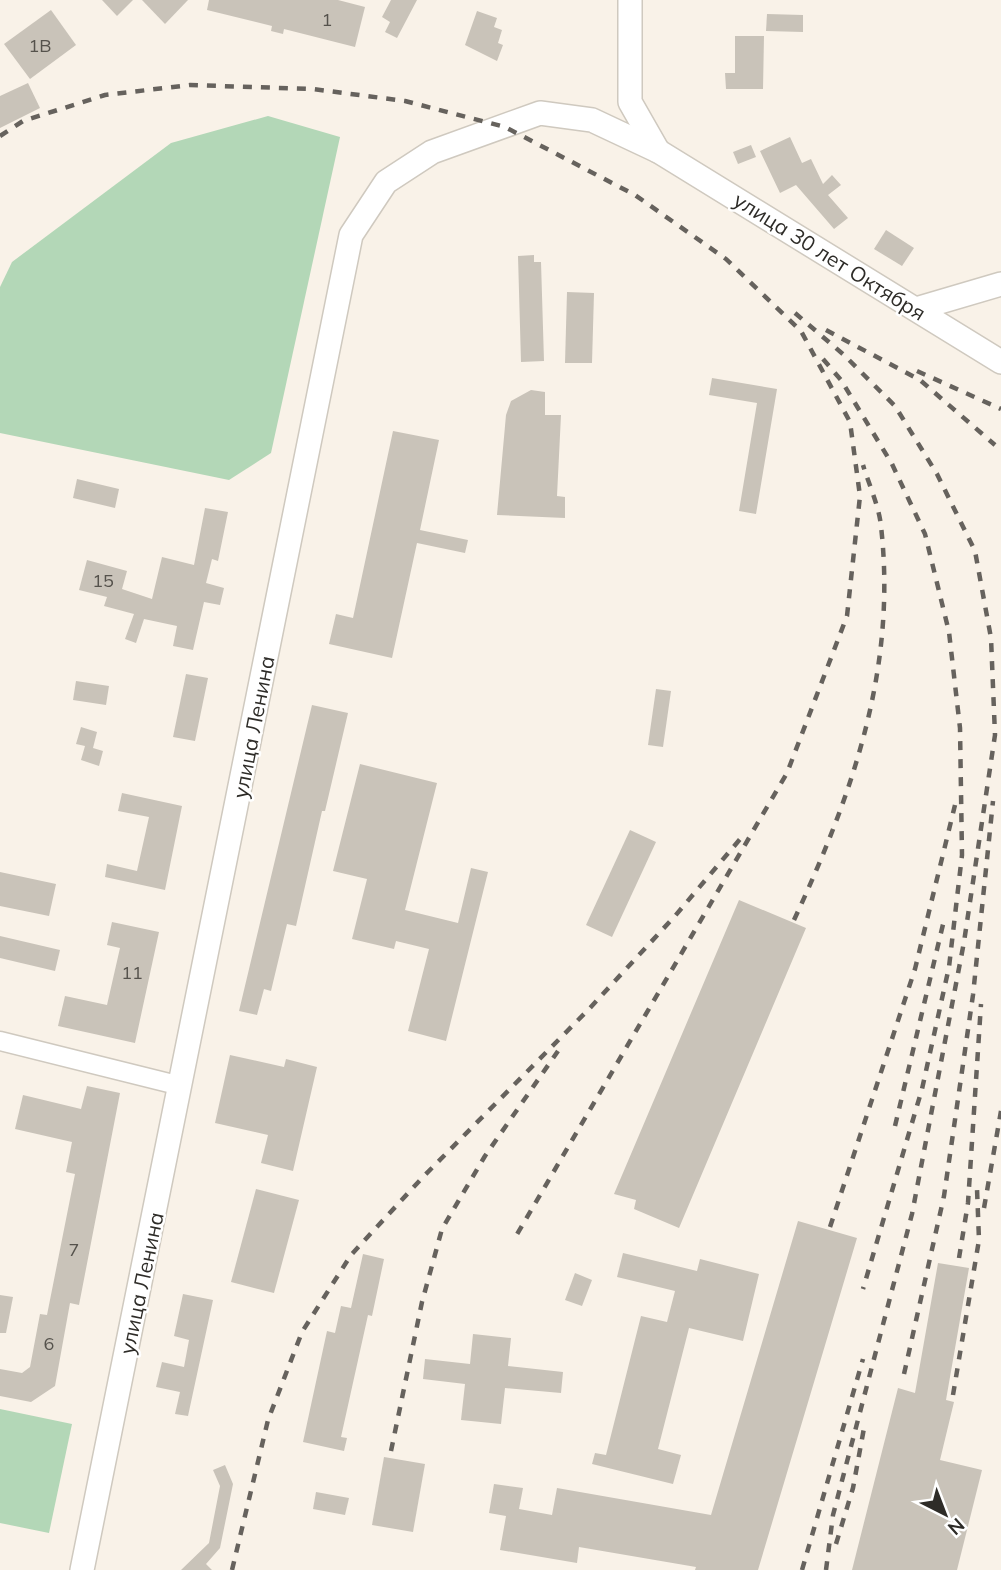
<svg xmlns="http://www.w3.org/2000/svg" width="1001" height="1570" viewBox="0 0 1001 1570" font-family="Mulish,sans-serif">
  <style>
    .green { fill: #b3d7b7 }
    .building { fill: #c9c3b9 }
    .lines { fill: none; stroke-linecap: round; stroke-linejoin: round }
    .minor-casing { stroke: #cfc9bf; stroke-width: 21 }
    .tertiary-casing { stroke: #cfc9bf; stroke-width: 26 }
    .minor { stroke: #fff; stroke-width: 18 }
    .tertiary { stroke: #fff; stroke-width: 23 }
    .rail { stroke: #66625d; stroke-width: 4.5; stroke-dasharray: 9 9; stroke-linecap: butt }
    .labels { text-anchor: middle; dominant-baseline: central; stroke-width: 5; stroke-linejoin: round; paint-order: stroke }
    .number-label { font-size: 18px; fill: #55524c }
    .street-label { font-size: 21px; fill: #2e2c28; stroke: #fff }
  </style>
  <rect width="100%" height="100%" fill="#f9f2e8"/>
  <g class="green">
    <polygon points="268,116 340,137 271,453 229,480 0,433 0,287 12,262 171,143"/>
    <polygon points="0,1409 72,1424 49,1533 0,1523"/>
  </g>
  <g class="building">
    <polygon points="102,0 133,0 117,16"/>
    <polygon points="142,0 188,0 165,24"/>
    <polygon points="209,0 338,0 365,7 355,47 284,29 283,34 271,31 272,26 207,10"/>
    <polygon points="391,0 417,0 397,38 385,32 390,22 382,17"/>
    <polygon points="51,10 76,45 30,79 4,44"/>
    <polygon points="477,11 497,18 494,27 502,30 498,43 503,45 497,61 465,45"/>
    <polygon points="767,14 803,15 803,32 766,31"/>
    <polygon points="735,36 764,36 763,89 726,89 725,73 735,73"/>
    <polygon points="28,83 40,108 0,128 0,96"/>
    <polygon points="790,137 802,163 811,159 823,184 832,175 841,185 828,195 848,218 834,229 796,185 780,193 760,151"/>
    <polygon points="751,145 756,157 738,164 733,152"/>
    <polygon points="886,230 914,248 902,266 874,249"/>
    <polygon points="534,255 534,262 541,262 544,361 521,362 518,256"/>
    <polygon points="567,292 594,293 592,363 565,363"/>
    <polygon points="712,378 777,389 756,514 739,511 757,403 709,395"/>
    <polygon points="531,390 545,392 545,415 561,415 557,496 565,497 565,518 497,515 506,415 511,401"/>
    <polygon points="393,431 439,440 420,530 468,540 465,553 417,543 392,658 329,644 336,614 353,618"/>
    <polygon points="77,479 119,489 115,508 73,498"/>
    <polygon points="205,508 228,512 218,561 212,559 206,583 224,588 220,605 204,602 193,650 173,646 177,626 144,619 136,643 125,639 134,614 104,606 107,597 79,590 87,560 127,571 122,589 152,599 162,557 194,565"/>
    <polygon points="186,674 208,678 195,741 173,737"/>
    <polygon points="76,681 109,686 106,705 73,700"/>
    <polygon points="656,689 671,691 663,747 648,745"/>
    <polygon points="312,705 348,713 325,811 322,811 296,926 287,924 271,991 264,989 257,1015 239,1011"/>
    <polygon points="81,727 97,732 93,748 103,751 99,766 81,760 85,746 76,744"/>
    <polygon points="360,764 437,783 405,910 458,923 471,868 488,872 446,1041 408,1031 429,949 396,941 394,949 352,939 367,879 333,871"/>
    <polygon points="122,793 182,806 165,890 105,877 107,864 137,871 149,817 118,811"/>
    <polygon points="630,830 656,842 612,937 586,925"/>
    <polygon points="0,872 56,884 49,916 0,906"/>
    <polygon points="739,900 806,928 679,1228 634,1209 636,1200 614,1194"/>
    <polygon points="112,922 159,932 135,1043 58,1026 65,996 107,1005 120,948 107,945"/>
    <polygon points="0,936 60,950 55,971 0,958"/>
    <polygon points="230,1055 284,1067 286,1059 317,1067 293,1171 261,1163 268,1135 215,1123"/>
    <polygon points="87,1086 120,1093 79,1305 70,1303 55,1386 31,1402 0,1396 0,1369 22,1373 30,1367 40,1314 47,1315 75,1174 66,1172 72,1142 15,1129 23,1095 81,1109"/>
    <polygon points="256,1189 299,1200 274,1293 231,1282"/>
    <polygon points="798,1221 857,1238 758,1570 695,1570 696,1567 579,1547 577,1563 500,1550 506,1516 489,1513 494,1484 523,1488 519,1509 552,1515 557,1488 711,1515"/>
    <polygon points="623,1253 697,1271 700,1259 759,1274 743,1341 689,1328 658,1449 681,1455 673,1484 592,1464 595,1453 606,1455 641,1316 667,1322 675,1291 617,1277"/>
    <polygon points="363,1254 384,1259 372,1316 368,1315 341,1437 347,1438 344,1451 303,1442 327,1331 335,1333 341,1306 351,1308"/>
    <polygon points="938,1263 969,1268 946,1400 954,1402 940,1460 982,1470 957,1570 852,1570 898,1388 915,1393"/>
    <polygon points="575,1273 592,1280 582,1306 565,1300"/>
    <polygon points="183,1294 213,1300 188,1416 175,1414 180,1392 156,1387 162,1362 184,1367 189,1340 174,1336"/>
    <polygon points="0,1295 13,1297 6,1333 0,1333"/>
    <polygon points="473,1334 511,1338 508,1366 563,1372 561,1393 505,1388 501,1424 461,1420 465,1384 423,1379 425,1359 470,1364"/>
    <polygon points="384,1457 425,1464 413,1532 372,1525"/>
    <polygon points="225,1465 233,1484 220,1548 206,1564 212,1570 181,1570 209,1543 220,1486 213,1470"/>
    <polygon points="316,1492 349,1498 345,1515 313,1509"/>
  </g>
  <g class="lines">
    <defs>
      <polyline id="minor" points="0,1041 181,1086"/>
      <g id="tertiary">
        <polyline points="630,0 630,102 658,151"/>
        <polyline points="916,309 1001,284"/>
        <polyline points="82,1570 351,235 386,182 432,152 540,113 592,120 658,151 1001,362"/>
      </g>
    </defs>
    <use href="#minor" class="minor-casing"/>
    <use href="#tertiary" class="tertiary-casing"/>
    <use href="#minor" class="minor"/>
    <use href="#tertiary" class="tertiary"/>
    <g class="rail">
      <polyline points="0,136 23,121 105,95 190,85 313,89 405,101 505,127 635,195 726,259 801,331 850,422 860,496 847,616 787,773 516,1236"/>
      <polyline points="795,313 844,355 895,406 937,474 975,551 991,638 995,735 964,942 912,1214 833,1515 826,1570"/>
      <polyline points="826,330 920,380 995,445"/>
      <polyline points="823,359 841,380 892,464 925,534 949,632 960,728 962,855 949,967 922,1089 863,1289"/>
      <polyline points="917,371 1001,409"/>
      <path d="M 794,920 C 853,793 897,668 881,526 C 879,506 869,485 863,465"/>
      <polyline points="895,1126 945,916"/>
      <polyline points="984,1208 1001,1111"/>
      <polyline points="830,1227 915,969 955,805"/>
      <polyline points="959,1258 968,1203 981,1004"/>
      <polyline points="904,1374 944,1196 973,995 993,801"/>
      <polyline points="953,1395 979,1240 977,1189"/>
      <polyline points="391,1451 422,1302 442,1229 485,1156 558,1051"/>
      <polyline points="836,1544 853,1488 864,1428"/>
      <polyline points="232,1570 268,1420 302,1332 351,1255 422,1178 589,1009 675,916 741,838"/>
      <polyline points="802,1570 863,1359"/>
    </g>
  </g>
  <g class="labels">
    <g class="number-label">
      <text x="327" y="19">1</text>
      <text x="40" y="45">1В</text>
      <text x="103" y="580">15</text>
      <text x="132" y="972">11</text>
      <text x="74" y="1249">7</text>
      <text x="49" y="1343">6</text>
    </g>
    <g class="street-label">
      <text transform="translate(830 256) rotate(32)">улица 30 лет Октября</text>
      <text transform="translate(253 727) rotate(-79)">улица Ленина</text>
      <text transform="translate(141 1283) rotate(-78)">улица Ленина</text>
    </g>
  </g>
  <g transform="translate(945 1514) rotate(138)" stroke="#ffffff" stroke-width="5" paint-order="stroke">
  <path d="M0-5L12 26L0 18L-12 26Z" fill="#2e2c28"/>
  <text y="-10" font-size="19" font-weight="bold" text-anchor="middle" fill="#2e2c28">N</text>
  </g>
</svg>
